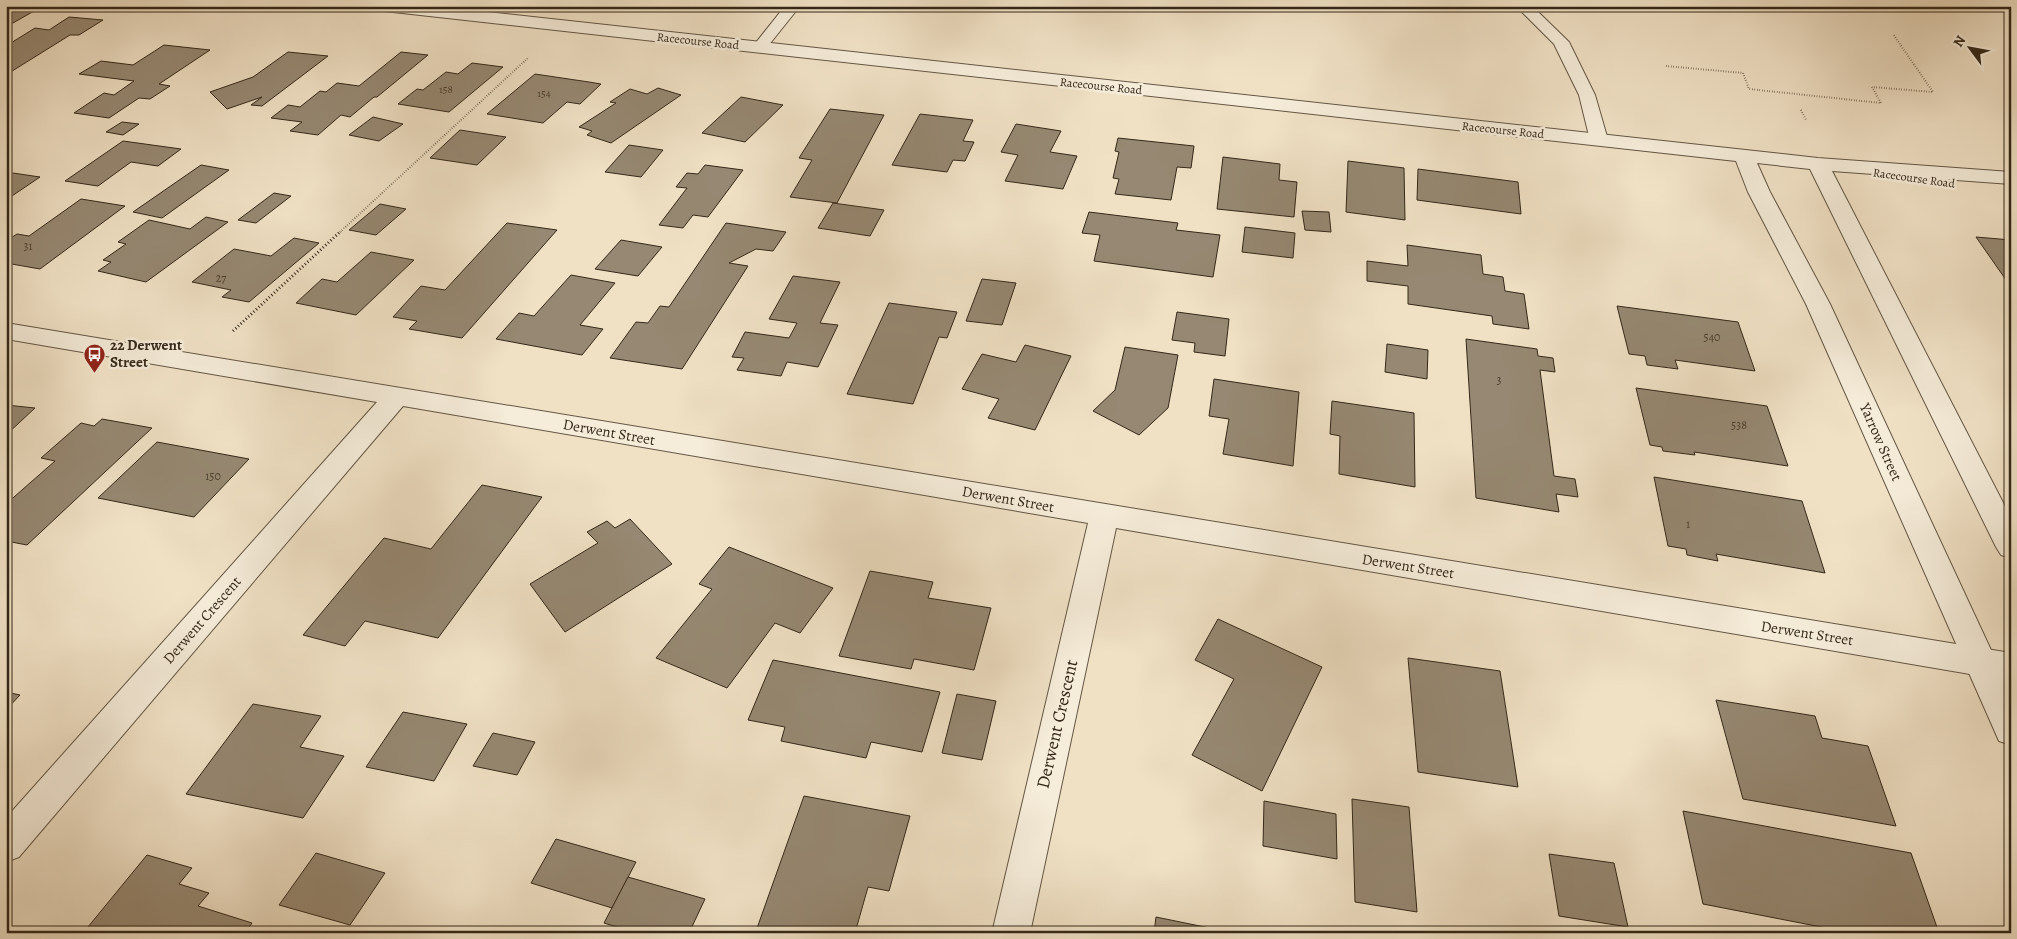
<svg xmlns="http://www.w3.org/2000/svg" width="2017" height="939" viewBox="0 0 2017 939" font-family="Alegreya,serif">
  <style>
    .building { fill: #968872; stroke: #342819 }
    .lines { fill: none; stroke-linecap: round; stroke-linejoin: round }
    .service-casing { stroke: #635644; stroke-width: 2 }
    .minor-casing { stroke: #635644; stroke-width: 2 }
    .tertiary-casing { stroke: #635644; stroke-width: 2 }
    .path-far1 { stroke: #342819; stroke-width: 2; stroke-dasharray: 0.5 2; stroke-linecap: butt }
    .path { stroke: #342819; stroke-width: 3; stroke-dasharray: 1 2.5; stroke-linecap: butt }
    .service { fill: #f5ecd9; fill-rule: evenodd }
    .minor { fill: #f5ecd9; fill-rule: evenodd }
    .tertiary { fill: #f5ecd9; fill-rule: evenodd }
    .labels { text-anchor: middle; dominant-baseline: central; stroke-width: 5; stroke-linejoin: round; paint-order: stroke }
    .far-number-label { font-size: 11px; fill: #4c402f }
    .far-street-label { font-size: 12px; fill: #342819; stroke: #f5ecd9 }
    .number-label { font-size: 12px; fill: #4c402f }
    .poi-label { font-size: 15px; font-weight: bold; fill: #342819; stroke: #f5ecd9; text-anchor: start }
    .street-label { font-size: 15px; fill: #342819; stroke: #f5ecd9 }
    .near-street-label { font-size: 18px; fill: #342819; stroke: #f5ecd9 }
  </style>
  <rect width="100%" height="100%" fill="#f0e1c5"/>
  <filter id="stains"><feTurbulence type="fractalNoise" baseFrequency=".004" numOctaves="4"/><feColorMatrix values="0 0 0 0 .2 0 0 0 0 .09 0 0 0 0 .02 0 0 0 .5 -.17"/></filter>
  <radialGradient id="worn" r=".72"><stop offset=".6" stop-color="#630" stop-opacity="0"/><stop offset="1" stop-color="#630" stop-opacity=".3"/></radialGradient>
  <g class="building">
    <polygon points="6,8 34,11 6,27"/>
    <polygon points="69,17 103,20 79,35 70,35 9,73 6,72 6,46 35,28 49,30"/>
    <polygon points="164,45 210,50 159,84 170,86 150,99 139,98 109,118 74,113 104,93 114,95 134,81 79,74 101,61 133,65"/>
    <polygon points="288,52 328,56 262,106 251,105 262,97 227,109 210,92 253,77"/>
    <polygon points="401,52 428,55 377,97 374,97 350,117 341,115 318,135 290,131 302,122 271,118 288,105 300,107 320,91 326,92 337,83 359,86"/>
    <polygon points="472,63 503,67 449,112 398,104 417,89 423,90 446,72 458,74"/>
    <polygon points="535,74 589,82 601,84 580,104 567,102 543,123 487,114"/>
    <polygon points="658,88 681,95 611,143 587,135 592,131 579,127 616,103 610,102 630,89 647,94"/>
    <polygon points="741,97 783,105 745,142 702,133"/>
    <polygon points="830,109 884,115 837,203 790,197 812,160 799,158"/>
    <polygon points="920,114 973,120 963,141 974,142 965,161 953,160 947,172 892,165"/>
    <polygon points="373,117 403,124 379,141 349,135"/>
    <polygon points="122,122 139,124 123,135 106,132"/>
    <polygon points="1016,124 1061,131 1050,152 1077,156 1063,189 1005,181 1018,155 1001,152"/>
    <polygon points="460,130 506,137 477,165 430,158"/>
    <polygon points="1118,138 1194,146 1191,168 1177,167 1171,200 1115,194 1119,179 1113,178 1119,152 1115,151"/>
    <polygon points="123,141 181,149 158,166 131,162 98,186 65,181"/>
    <polygon points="629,145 663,150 641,177 605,172"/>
    <polygon points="1223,157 1280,164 1279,180 1297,182 1294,217 1217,209"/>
    <polygon points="1348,161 1404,168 1405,220 1346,212"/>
    <polygon points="201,165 229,170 162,218 133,212"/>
    <polygon points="705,165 743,170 708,217 693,215 683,228 659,225 687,188 676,187 687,173 698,174"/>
    <polygon points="1418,169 1518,182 1521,214 1417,200"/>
    <polygon points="6,172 40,177 6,200"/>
    <polygon points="274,193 291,196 256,223 238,220"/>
    <polygon points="81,199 125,206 40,269 6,263 6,241 17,234 29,236"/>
    <polygon points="833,203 884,210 870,236 818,228"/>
    <polygon points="380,204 406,209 376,235 349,230"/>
    <polygon points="1302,211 1329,212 1331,232 1305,230"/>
    <polygon points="1089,212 1178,223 1176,230 1220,235 1213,277 1094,261 1100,235 1082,233"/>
    <polygon points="206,217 228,222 146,282 98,271 111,262 103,260 126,244 118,242 149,220 190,229"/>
    <polygon points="507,223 557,230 462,338 409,329 417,321 393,317 421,286 445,290"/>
    <polygon points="726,223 786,232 773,251 756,249 729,263 748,266 682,369 610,358 636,322 648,323 660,306 669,307"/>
    <polygon points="1245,227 1295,233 1293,258 1242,252"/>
    <polygon points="1976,237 2011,240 2011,287"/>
    <polygon points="294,238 319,243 249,302 222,297 231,290 192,282 234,249 271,256"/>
    <polygon points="621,240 662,247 638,276 595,269"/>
    <polygon points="1407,245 1481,255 1483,274 1503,277 1505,291 1524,294 1529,329 1493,324 1492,316 1408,304 1408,286 1367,281 1367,261 1408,266"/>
    <polygon points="371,252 414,260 356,315 296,303 322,279 337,282"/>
    <polygon points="571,275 615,283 580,325 603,329 582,355 496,339 519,313 534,316"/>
    <polygon points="793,276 840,282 820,323 838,325 818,367 787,362 781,376 737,370 744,358 732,357 745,332 789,338 797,323 769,319"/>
    <polygon points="982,279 1016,283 1002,325 966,321"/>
    <polygon points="889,303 957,312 947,338 939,337 913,404 847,394"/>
    <polygon points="1617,306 1738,322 1755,371 1675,360 1678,369 1647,365 1645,356 1629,354"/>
    <polygon points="1177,312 1229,319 1225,356 1194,352 1195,343 1172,340"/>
    <polygon points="1466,339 1537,349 1538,356 1553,358 1555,372 1540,370 1554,476 1575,479 1578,497 1556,494 1559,512 1476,498"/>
    <polygon points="1387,344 1428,350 1427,379 1385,372"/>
    <polygon points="1025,345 1071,356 1035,430 988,418 999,399 962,389 982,354 1016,362"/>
    <polygon points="1125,347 1178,355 1168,408 1139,435 1093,411 1115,390"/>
    <polygon points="1214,379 1299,392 1293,466 1223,454 1229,419 1209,416"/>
    <polygon points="1636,388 1767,406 1788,466 1694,452 1695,455 1663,451 1662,447 1650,445"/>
    <polygon points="1332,401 1414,413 1415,487 1339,474 1340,436 1330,434"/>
    <polygon points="6,405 35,408 6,435"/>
    <polygon points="102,419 152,428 27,545 6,541 6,504 55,461 41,458 81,423 94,426"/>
    <polygon points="157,442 249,459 194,517 98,498"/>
    <polygon points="1654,477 1802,501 1825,573 1716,554 1718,561 1687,555 1686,549 1668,546"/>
    <polygon points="482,485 542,497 438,638 365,621 345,646 303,635 384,538 431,549"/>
    <polygon points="630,519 672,564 565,632 530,584 598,543 587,532 607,521 615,528"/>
    <polygon points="729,547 833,588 800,633 775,623 727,688 656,658 712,589 699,584"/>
    <polygon points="870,571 933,582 928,598 991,608 974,670 914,659 911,669 839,656"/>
    <polygon points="1218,619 1322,667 1262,791 1192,755 1234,679 1195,660"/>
    <polygon points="1408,658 1500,671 1518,787 1418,772"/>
    <polygon points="773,660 940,692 922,752 871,742 866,758 781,741 785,727 748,720"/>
    <polygon points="6,692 20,695 6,710"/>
    <polygon points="957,694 996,701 982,760 942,753"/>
    <polygon points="1716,700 1815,716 1822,738 1868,746 1896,826 1743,799"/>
    <polygon points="253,704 321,716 300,747 344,756 303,818 186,794"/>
    <polygon points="403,712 467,724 434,781 366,767"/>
    <polygon points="493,733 535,742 517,775 473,766"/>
    <polygon points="804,796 910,816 889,891 868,887 855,933 756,931"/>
    <polygon points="1352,799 1409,807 1417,912 1355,902"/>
    <polygon points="1264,801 1336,814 1337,859 1263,846"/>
    <polygon points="1683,811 1911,853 1939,933 1852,933 1703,904"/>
    <polygon points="556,839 636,862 612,908 531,883"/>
    <polygon points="316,853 385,873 350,925 279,905"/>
    <polygon points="1549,854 1614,863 1628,927 1559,916"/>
    <polygon points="147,855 192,868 179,884 209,893 198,906 252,923 245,933 83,933"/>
    <polygon points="628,877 705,899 689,933 636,933 604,923"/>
    <polygon points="1156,917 1234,933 1154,933"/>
  </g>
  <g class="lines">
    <defs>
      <g id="service">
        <polygon points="785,6 800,6 764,51 754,51 751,48 754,45"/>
        <polygon points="1516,6 1532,6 1569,42 1595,95 1608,140 1605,144 1599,145 1593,144 1590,140 1579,95 1554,44"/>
        <polygon points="2000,6 2011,6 2011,14 2006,13"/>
      </g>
      <polygon id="minor" points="6,323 2011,653 2011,681 1116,528 1030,933 992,933 1088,523 403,406 19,857 6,862 6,818 377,402 6,339"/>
      <polygon id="tertiary" points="376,6 433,6 1818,158 2011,172 2011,184 1832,171 2011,518 2011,558 2001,555 1996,547 1810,169 1757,163 1770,192 1830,304 2011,693 2011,745 1999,741 1806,304 1748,192 1736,161 384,11 378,10"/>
    </defs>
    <use href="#service" class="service-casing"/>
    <use href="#minor" class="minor-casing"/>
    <use href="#tertiary" class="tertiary-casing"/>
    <g class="path-far1">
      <polyline points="1666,66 1743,73 1749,89 1881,103 1872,87 1933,92 1893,34"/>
      <polyline points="1801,110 1806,120"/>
      <polyline points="340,232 529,57"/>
    </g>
    <polyline class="path" points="233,331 341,231"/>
    <use href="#service" class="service"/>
    <use href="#minor" class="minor"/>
    <use href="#tertiary" class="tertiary"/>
  </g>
  <defs>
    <symbol id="bus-pin" viewBox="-11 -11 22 30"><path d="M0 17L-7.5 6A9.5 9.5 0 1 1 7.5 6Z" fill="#8f2418" stroke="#f5ecd9"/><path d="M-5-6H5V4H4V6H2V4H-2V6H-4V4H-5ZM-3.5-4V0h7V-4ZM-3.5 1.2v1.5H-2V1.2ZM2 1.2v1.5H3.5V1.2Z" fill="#fff"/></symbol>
  </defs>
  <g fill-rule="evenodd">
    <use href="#bus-pin" x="82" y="342" width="25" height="34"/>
  </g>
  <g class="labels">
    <g class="far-number-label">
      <text x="446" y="89">158</text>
      <text x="544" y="93">154</text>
    </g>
    <g class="far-street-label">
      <text transform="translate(698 41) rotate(6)">Racecourse Road</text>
      <text transform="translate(1101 86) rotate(6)">Racecourse Road</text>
      <text transform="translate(1503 130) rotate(6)">Racecourse Road</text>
      <text transform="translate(1914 178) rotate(8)">Racecourse Road</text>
    </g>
    <g class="number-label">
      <text x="28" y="246">31</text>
      <text x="221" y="278">27</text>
      <text x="1712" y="337">540</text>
      <text x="1499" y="380">3</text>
      <text x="1739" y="425">538</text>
      <text x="213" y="476">150</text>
      <text x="1688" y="524">1</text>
    </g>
    <g class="poi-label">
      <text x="110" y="345">22 Derwent<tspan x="110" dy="17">Street</tspan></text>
    </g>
    <g class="street-label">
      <text transform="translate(609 432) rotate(10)">Derwent Street</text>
      <text transform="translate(1881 442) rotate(66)">Yarrow Street</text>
      <text transform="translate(1008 499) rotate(10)">Derwent Street</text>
      <text transform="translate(1408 566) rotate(9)">Derwent Street</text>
      <text transform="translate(202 620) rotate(-49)">Derwent Crescent</text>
      <text transform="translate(1807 633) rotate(9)">Derwent Street</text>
    </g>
    <g class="near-street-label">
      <text transform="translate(1057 724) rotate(-77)">Derwent Crescent</text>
    </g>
  </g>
  <rect width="2017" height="939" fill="none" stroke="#f0e1c5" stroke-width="25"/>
  <rect x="8" y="8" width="2002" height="924" fill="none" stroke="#342819" stroke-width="2.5"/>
  <rect x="12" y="12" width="1992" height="914" fill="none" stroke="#342819"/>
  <g transform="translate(1970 48) rotate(302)" stroke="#f5ecd9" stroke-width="4" paint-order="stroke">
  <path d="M0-4L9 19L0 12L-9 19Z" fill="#342819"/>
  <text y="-8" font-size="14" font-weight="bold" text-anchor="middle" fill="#342819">N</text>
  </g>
  <rect width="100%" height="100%" filter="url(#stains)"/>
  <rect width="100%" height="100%" fill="url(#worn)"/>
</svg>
